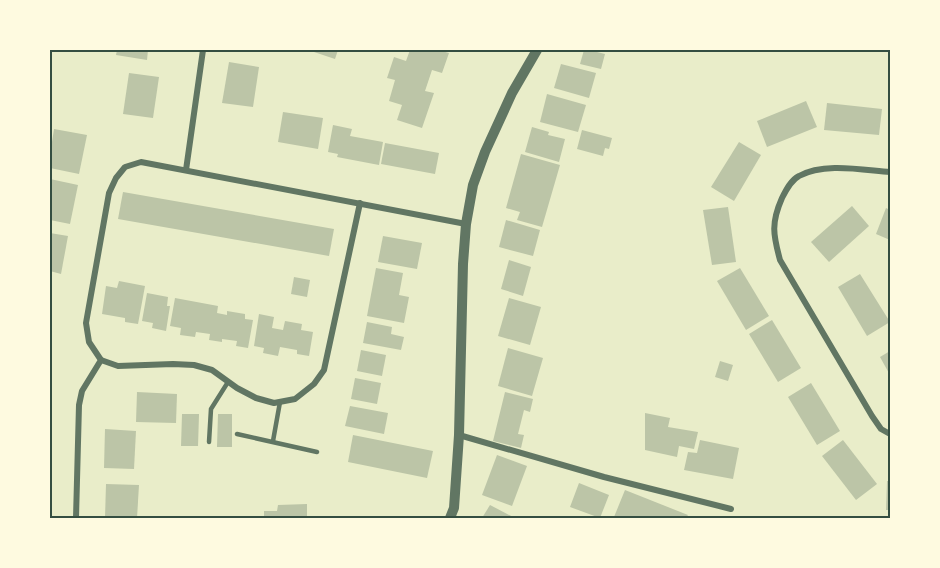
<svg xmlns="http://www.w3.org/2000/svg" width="940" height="568" viewBox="0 0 940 568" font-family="'Varela Round',sans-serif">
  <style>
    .building { fill: #bcc5a7 }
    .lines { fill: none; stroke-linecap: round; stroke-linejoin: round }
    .service { stroke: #617663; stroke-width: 4.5 }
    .minor { stroke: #617663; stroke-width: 6 }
    .tertiary { stroke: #617663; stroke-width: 10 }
    .neatline { fill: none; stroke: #344e41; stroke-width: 2 }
  </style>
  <rect width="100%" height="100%" fill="#e9edc9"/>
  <g class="building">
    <polygon points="117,50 148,50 147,60 116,55"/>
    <polygon points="308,50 338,50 335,59"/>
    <polygon points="410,50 438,50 449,53 442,73 432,70 425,91 434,93 422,128 397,120 402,105 389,101 395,80 387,78 394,57 406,61"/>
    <polygon points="584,50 589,50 605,54 601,69 580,64"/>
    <polygon points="229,62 259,67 253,107 222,103"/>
    <polygon points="561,64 596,73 589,98 554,88"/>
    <polygon points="129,73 159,77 153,118 123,114"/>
    <polygon points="547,94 586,105 578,132 540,122"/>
    <polygon points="806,101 817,127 767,147 757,121"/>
    <polygon points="827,103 882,109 879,135 824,130"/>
    <polygon points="283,112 323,118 318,149 278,142"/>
    <polygon points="333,125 352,129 350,136 383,142 379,165 337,157 338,154 328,152"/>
    <polygon points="532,127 549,132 548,135 565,139 559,162 525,152"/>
    <polygon points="54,129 87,135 79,174 50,168 50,155"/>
    <polygon points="582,130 612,138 609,149 605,148 603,156 577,149"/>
    <polygon points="739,142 761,155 734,201 711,187"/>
    <polygon points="385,143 439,153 435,174 381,164"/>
    <polygon points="521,154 560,165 542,227 517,220 520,212 506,208"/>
    <polygon points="50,179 78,185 70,224 50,220"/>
    <polygon points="123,192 334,229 329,256 118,219"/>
    <polygon points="852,206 869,226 829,262 811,242"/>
    <polygon points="728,207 736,262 712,265 703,210"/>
    <polygon points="886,208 890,210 890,240 876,234"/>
    <polygon points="506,220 540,230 533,256 499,247"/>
    <polygon points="50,233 68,236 61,274 50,271"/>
    <polygon points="383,236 422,243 417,269 378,262"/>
    <polygon points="509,260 531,267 523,296 501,289"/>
    <polygon points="376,268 403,273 399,295 409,297 404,323 367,316"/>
    <polygon points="740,268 769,316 746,330 717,281"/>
    <polygon points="860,274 890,322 867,336 838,287"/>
    <polygon points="294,277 310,280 307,297 291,294"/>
    <polygon points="119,281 145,286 138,324 125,322 125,318 102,314 106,286 117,288"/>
    <polygon points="147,293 168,297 167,306 170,306 166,331 152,328 153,323 142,321"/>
    <polygon points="175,298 218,306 217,313 227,315 227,311 245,314 245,319 253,320 248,348 236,346 237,341 222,339 222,342 209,340 210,334 196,332 195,337 180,335 181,328 170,326"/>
    <polygon points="509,298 541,307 530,345 498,336"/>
    <polygon points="259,314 274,317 272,328 283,330 285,321 302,324 301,330 313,332 309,356 297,354 297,350 280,347 278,356 263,353 264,348 254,346"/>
    <polygon points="772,320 801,368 778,382 749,334"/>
    <polygon points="367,322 392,327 391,334 404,337 401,350 363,343"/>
    <polygon points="508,348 543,358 532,396 498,386"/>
    <polygon points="361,350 386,355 382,376 357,371"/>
    <polygon points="890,351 890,375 880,357"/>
    <polygon points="720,361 733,365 728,381 715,377"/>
    <polygon points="355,378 381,383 377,404 351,399"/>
    <polygon points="811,383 840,431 817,445 788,397"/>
    <polygon points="137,392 177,394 176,423 136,422"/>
    <polygon points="505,392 533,399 530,412 524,410 518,434 524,435 521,448 493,441"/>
    <polygon points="350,406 388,413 384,434 345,426"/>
    <polygon points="645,413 670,418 668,427 698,432 694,449 679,446 677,457 645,450"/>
    <polygon points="182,414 199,414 198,446 181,446"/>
    <polygon points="218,414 232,414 232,447 217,447"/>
    <polygon points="105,429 136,431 134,469 104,468"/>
    <polygon points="353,435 433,451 427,478 348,462"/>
    <polygon points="700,440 739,448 733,479 684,470 688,452 697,453"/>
    <polygon points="843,440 877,484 856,500 822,456"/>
    <polygon points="497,455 527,466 512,506 482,495"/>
    <polygon points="887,481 890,481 890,510 886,510"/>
    <polygon points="579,483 609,495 600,518 570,507"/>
    <polygon points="106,484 139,485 137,518 105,518"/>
    <polygon points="625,490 688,515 686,518 619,518 614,517"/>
    <polygon points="307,504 307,518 264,518 264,511 277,511 278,505"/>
    <polygon points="490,505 515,518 482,518"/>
  </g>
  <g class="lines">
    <g class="service">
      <polyline points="237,434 317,452"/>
      <polyline points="273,441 280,402"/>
      <polyline points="209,442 211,409 228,382"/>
    </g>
    <g class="minor">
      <polyline points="186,170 203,50"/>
      <path d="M 890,172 C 863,170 824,162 799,176 C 791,180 786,190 782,198 C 771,223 773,234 780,260 L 872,416 L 881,429 L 890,434"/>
      <polyline points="101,360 118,366 173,364 194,365 212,370 237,388 256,398 274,403 295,399 314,384 324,370 360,203"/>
      <polyline points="459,435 604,477 731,509"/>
      <polyline points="76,518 79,405 82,391 101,360 89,342 86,323 109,193 116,178 125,167 141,162 466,224"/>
    </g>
    <polyline class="tertiary" points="450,518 454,508 459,435 463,264 466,224 473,185 485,152 512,93 537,50"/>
  </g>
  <rect width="940" height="568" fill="none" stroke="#fefae0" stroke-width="102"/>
  <rect x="51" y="51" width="838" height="466" class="neatline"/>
</svg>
